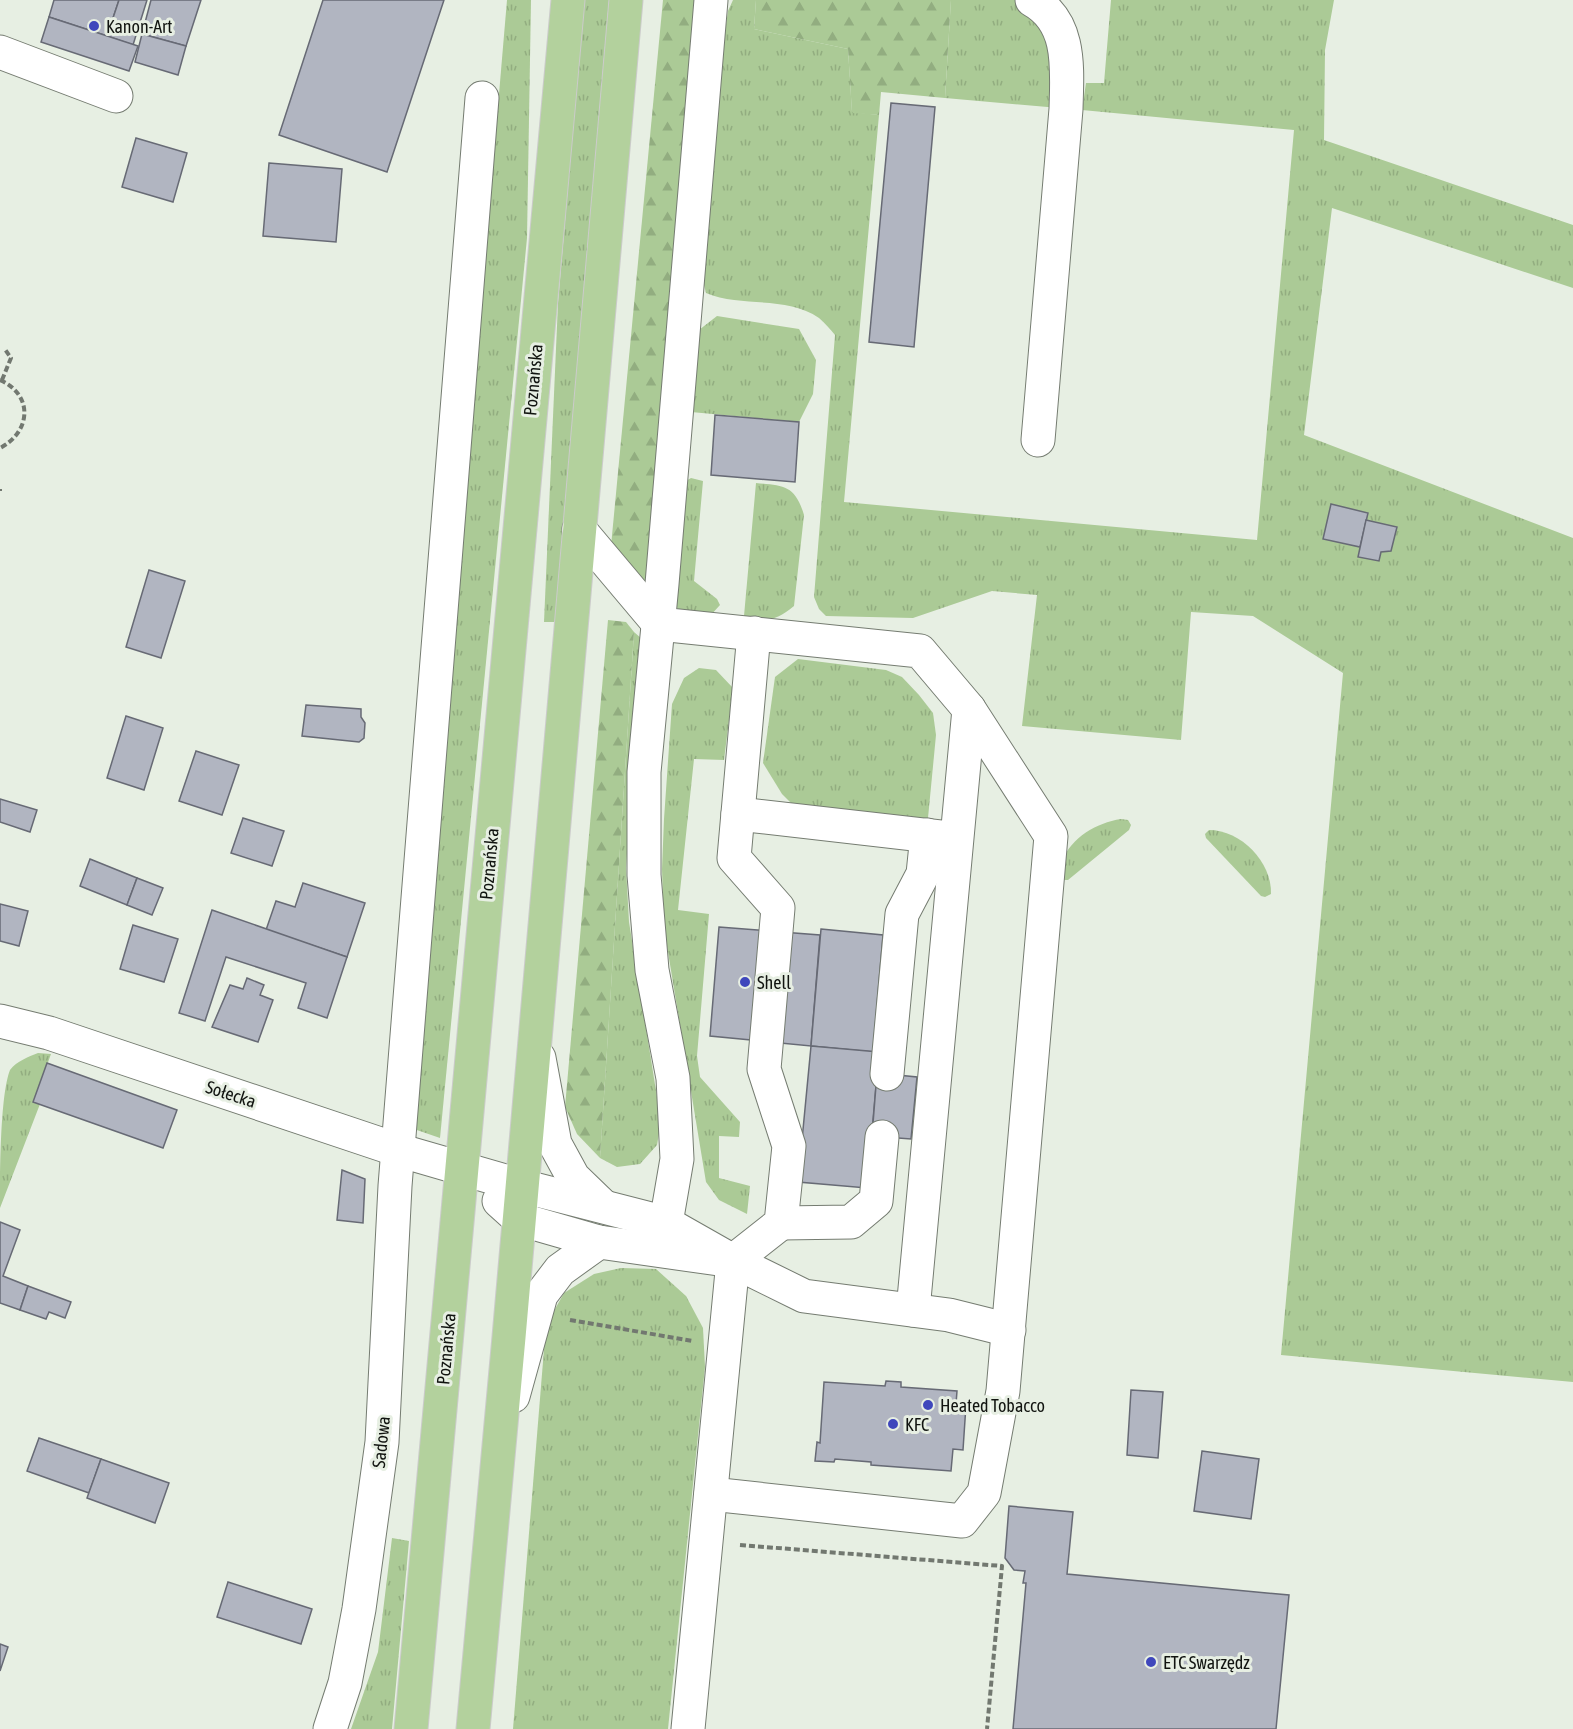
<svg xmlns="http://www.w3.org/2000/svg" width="1573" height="1729" viewBox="0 0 1573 1729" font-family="'Asap Condensed',sans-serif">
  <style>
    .grass { fill: url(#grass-tufts) }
    .forest { fill: url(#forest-firs) }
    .building { fill: #b1b5c1; stroke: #676a75; stroke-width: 1.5 }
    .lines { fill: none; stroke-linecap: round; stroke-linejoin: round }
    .minor-casing { stroke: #757c71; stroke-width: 35 }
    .major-casing { stroke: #cbcbca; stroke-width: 35 }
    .path { stroke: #727870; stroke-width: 4; stroke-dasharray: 6 3; stroke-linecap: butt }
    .minor { stroke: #fff; stroke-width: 33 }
    .major { stroke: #b3d19d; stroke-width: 33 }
    .poi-dot { fill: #3f47bc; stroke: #e7efe3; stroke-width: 2 }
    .labels { text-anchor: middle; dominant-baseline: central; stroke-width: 6; stroke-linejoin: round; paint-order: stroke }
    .poi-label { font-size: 18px; fill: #111410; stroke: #e7efe3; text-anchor: start }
    .street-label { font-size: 18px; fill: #111410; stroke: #e7efe3 }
  </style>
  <defs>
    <pattern id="grass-tufts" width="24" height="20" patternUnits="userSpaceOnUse" patternTransform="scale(1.5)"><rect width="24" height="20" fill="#abca96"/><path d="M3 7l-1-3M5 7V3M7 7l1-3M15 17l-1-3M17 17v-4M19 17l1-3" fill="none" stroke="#92ad80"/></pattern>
    <pattern id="forest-firs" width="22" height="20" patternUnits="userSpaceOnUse" patternTransform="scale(1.5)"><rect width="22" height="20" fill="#abca96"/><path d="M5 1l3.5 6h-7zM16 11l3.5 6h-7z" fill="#92ad80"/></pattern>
  </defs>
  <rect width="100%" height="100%" fill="#e7efe3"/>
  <g class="grass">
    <polygon points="507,0 531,0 527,238 440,1138 411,1128"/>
    <polygon points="584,0 609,0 555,622 544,622 558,303"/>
    <path d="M 733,0 L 756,0 L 754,29 L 848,49 L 852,112 L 879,115 L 844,502 L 1257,540 L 1294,130 L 1082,110 L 1086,83 L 1104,83 L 1111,0 L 1334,0 L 1325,50 L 1324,140 L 1573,225 L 1573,288 L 1332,208 L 1304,435 L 1573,538 L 1573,1382 L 1281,1355 L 1343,673 L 1253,616 L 1191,612 L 1181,740 L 1022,726 L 1037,595 L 992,591 L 913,618 L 826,616 L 819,609 L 814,597 L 835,335 C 830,329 825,323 819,318 C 787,295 741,308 706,293 L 703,281 L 722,51 L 728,11 Z"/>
    <polygon points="951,0 1016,0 1043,14 1059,108 945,98"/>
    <polygon points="717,316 799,329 816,360 813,394 799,422 691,412 699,330"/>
    <polygon points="691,478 703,481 694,581 717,599 720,605 710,616 679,611 672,599 686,481"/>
    <path d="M 756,483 C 784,486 795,485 804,515 L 794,606 C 773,623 769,620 744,616 Z"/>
    <polygon points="634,632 642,639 626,868 629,922 661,1122 657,1145 640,1164 617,1167 600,1158"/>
    <polygon points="798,659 886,670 902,677 919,695 933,713 936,735 928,818 915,823 804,808 792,804 782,794 763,763 775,677"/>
    <polygon points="699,668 716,670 733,688 724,760 694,759 678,910 709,914 697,1056 700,1077 740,1122 739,1137 719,1136 719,1178 750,1186 747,1214 719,1200 706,1182 664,928 662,869 664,819 672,704 684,678"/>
    <path d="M 1121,819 L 1128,820 L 1131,825 L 1129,830 L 1068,880 L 1063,880 C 1062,874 1060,867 1062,861 C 1072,837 1096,823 1121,819 Z"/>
    <path d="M 1209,830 C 1241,830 1272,862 1271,894 L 1265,897 L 1261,896 L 1206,838 L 1205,834 Z"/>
    <path d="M 38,1053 L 51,1054 L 34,1101 L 40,1104 L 0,1208 C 0,1176 0,1095 10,1070 C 17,1061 28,1057 38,1053 Z"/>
    <polygon points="621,1268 656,1269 686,1296 703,1328 705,1367 668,1729 513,1729 546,1325 564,1293 594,1274"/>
    <polygon points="392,1538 409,1541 392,1729 351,1729 378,1652"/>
  </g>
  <g class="forest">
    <polygon points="663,0 698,0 649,575 644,594 611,546"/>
    <polygon points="756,0 951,0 945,98 881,92 879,115 852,113 848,49 754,29"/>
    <polygon points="608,620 626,622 634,632 600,1158 577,1134 565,1107"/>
  </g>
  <g class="building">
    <polygon points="54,0 119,0 107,36 49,17"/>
    <polygon points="119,0 147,0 133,45 107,36"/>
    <polygon points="151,0 201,0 186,46 142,34"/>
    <polygon points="323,0 444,0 387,172 279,135"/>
    <polygon points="49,17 138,46 129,71 41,42"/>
    <polygon points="142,34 186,46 178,75 135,62"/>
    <polygon points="891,103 935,107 914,347 869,342"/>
    <polygon points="136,138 187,153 173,202 122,187"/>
    <polygon points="269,163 342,169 336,242 263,236"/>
    <polygon points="715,415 799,422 795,482 711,475"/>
    <polygon points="1331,504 1368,513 1360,547 1323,539"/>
    <polygon points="1366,520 1397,527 1391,551 1381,552 1379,561 1358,557"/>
    <polygon points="149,570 185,581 161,658 126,647"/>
    <polygon points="306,705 361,709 361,717 365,723 364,738 359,742 302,736"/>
    <polygon points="126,716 163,728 144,790 107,778"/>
    <polygon points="196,751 239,765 222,815 179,801"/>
    <polygon points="0,799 37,810 30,832 0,822"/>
    <polygon points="243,818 284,831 272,866 231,853"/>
    <polygon points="90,859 137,878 127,905 80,886"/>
    <polygon points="137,878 163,888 152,915 127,905"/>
    <polygon points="303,883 365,903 347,957 266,930 276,901 295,907"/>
    <polygon points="0,904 28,911 19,946 0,941"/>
    <polygon points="212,910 347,957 327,1018 298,1008 306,983 226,957 205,1021 179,1013"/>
    <polygon points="133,925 178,939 164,982 120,969"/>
    <polygon points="719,927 820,935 811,1046 710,1036"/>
    <polygon points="821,929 883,935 873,1052 811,1046"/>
    <polygon points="247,978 264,985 260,995 273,1000 258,1042 212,1027 230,985 243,989"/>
    <polygon points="811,1046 879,1052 867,1188 798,1182"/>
    <polygon points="47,1063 177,1110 163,1148 33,1102"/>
    <polygon points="877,1073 917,1077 911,1139 872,1136"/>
    <polygon points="342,1170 365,1179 363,1223 337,1220"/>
    <polygon points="0,1222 20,1230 3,1276 28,1286 20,1310 0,1303"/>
    <polygon points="28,1286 71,1302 65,1318 49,1312 46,1319 20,1310"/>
    <polygon points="886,1381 901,1382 901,1387 957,1391 956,1404 966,1405 963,1450 953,1449 951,1471 871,1465 871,1462 835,1459 834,1462 815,1461 817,1442 820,1443 824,1382 885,1386"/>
    <polygon points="1131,1390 1163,1392 1158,1458 1127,1455"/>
    <polygon points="39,1438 101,1459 89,1493 27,1471"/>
    <polygon points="1202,1451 1259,1459 1251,1519 1194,1511"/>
    <polygon points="101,1459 169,1483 155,1523 87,1498"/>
    <polygon points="1009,1506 1073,1512 1067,1574 1289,1595 1276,1729 1013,1729 1026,1583 1023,1583 1025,1571 1014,1570 1005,1558"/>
    <polygon points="228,1582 312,1609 301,1644 217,1617"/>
    <polygon points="0,1644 8,1647 0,1671"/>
  </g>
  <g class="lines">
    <defs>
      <g id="minor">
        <path d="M 1032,0 C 1072,22 1067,69 1066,109 L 1038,440"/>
        <polyline points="0,52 116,96"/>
        <polyline points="579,529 659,624 920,651 969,709 1051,836 1003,1391 984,1493 962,1521 711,1494"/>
        <polyline points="738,814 949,838"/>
        <polyline points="0,1021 49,1033 398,1150 522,1186 666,1223 733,1261 804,1296 949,1315 1009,1330"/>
        <polyline points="539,1058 555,1144 573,1177 603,1206"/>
        <polyline points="887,1074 902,914 923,874 927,835"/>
        <polyline points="499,1201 519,1219 599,1242 733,1261 781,1223 789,1146 764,1069 778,908 734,858 754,633"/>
        <polyline points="666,1223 677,1159 673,1078 652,970 644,875 644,772 662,584 711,0"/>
        <polyline points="781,1223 851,1222 876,1201 882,1137"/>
        <polyline points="913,1310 969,709"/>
        <polyline points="513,1396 541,1295 560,1270 599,1242"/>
        <polyline points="330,1729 345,1683 359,1609 382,1442 395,1186 482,98"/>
        <polyline points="688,1729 733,1261"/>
      </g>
      <g id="major">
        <polyline points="411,1729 568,0"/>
        <polyline points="473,1729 509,1337 626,0"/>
      </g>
    </defs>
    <use href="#minor" class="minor-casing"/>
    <use href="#major" class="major-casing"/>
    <g class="path">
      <path d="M 0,380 C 34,395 31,432 0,448"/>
      <polyline points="2,380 11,358 4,348"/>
      <polyline points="0,489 0,491"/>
      <polyline points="570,1320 693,1341"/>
      <polyline points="740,1545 1002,1566 987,1729"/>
    </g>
    <use href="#minor" class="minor"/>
    <use href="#major" class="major"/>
  </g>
  <g class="poi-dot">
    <circle cx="94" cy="26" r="6"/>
    <circle cx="745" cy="982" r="6"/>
    <circle cx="928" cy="1405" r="6"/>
    <circle cx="893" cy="1424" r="6"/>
    <circle cx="1151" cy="1662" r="6"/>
  </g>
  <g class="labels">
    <g class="poi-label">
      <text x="106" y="26">Kanon-Art</text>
      <text x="757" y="982">Shell</text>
      <text x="940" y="1405">Heated Tobacco</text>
      <text x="905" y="1424">KFC</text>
      <text x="1163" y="1662">ETC Swarzędz</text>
    </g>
    <g class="street-label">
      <text transform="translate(533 380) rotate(-85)">Poznańska</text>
      <text transform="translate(489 864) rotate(-85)">Poznańska</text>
      <text transform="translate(231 1094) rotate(18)">Sołecka</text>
      <text transform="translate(446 1349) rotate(-85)">Poznańska</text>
      <text transform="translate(381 1442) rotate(-84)">Sadowa</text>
    </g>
  </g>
</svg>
